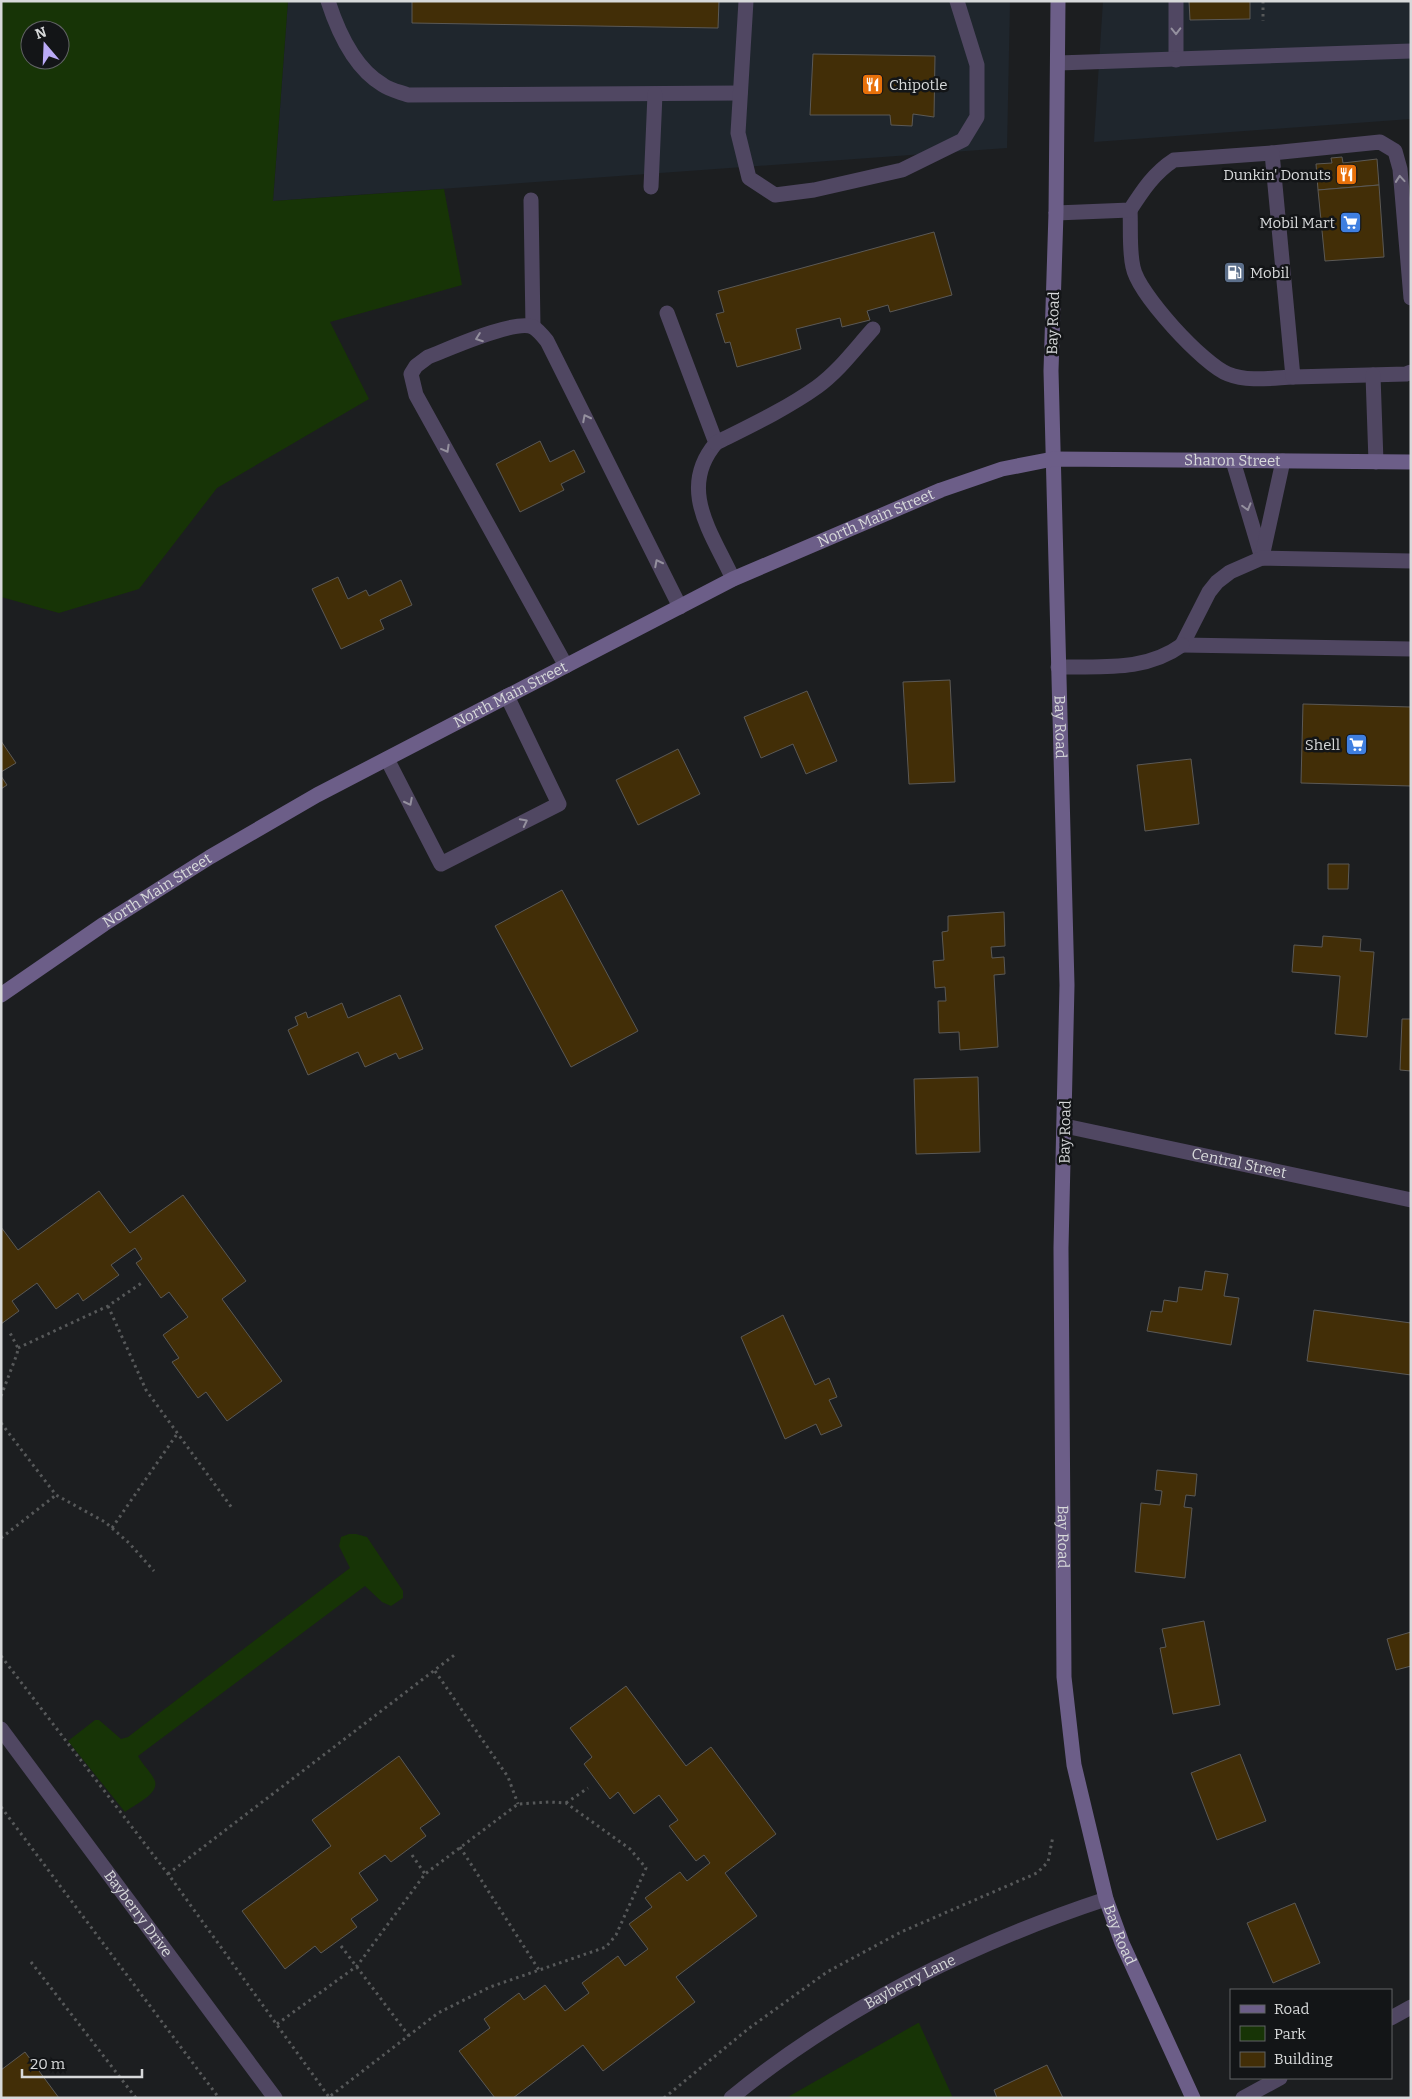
<svg xmlns="http://www.w3.org/2000/svg" width="1412" height="2099" viewBox="0 0 1412 2099" font-family="Bitter,serif">
  <style>
    .built { fill: #1f262d }
    .green { fill: #173406; fill-rule: evenodd }
    .building { fill: #422e07; stroke: #5b5956 }
    .lines { fill: none; stroke-linecap: round; stroke-linejoin: round }
    .path { stroke: #57595a; stroke-width: 3; stroke-dasharray: 2.5 4; stroke-linecap: butt }
    .service { stroke: #504762; stroke-width: 15 }
    .minor { stroke: #504762; stroke-width: 15 }
    .secondary { stroke: #6c5e88; stroke-width: 15 }
    .oneway { stroke: #94909e }
    .labels { text-anchor: middle; dominant-baseline: central; stroke-width: 5; stroke-linejoin: round; paint-order: stroke }
    .poi-label { font-size: 15px; fill: #d7d9da; stroke: #131517; text-anchor: end }
    .street-label { font-size: 15px; fill: #d7d9da; stroke: #131517 }
  </style>
  <rect width="100%" height="100%" fill="#1c1e20"/>
  <g class="built">
    <polygon points="288,1 1010,1 1007,148 273,201"/>
    <polygon points="1103,1 1411,1 1411,119 1094,142"/>
  </g>
  <g class="green">
    <path d="M 1,1 L 288,1 L 273,201 L 444,189 L 462,285 L 330,322 L 369,399 L 217,488 L 139,589 L 59,613 L 1,597 ZM 30,30 L 60,30 L 60,60 L 30,60 Z"/>
    <path d="M 349,1534 L 356,1534 L 367,1537 L 403,1591 L 403,1598 L 391,1606 L 382,1602 L 365,1586 L 138,1756 C 142,1764 150,1771 154,1779 C 162,1793 134,1805 125,1812 L 68,1741 L 95,1720 L 99,1720 L 121,1739 L 128,1737 L 350,1568 L 339,1546 L 341,1537 Z"/>
    <polygon points="919,2023 953,2098 786,2098 918,2023"/>
  </g>
  <g class="building">
    <polygon points="412,1 719,1 718,28 412,23"/>
    <polygon points="1189,1 1250,1 1250,19 1190,20"/>
    <polygon points="813,54 935,56 934,117 913,114 912,126 891,125 890,115 810,115"/>
    <polygon points="1342,157 1343,163 1377,159 1379,185 1318,190 1316,164 1332,163 1331,158"/>
    <polygon points="1379,185 1384,257 1325,261 1318,190"/>
    <polygon points="934,232 952,295 890,312 888,305 867,311 870,320 842,327 840,318 796,329 801,349 737,367 730,342 725,343 716,314 724,312 718,291"/>
    <polygon points="540,441 550,462 574,450 585,472 561,484 564,490 520,512 496,464"/>
    <polygon points="338,577 348,599 366,590 369,596 401,580 412,605 380,620 384,629 341,649 312,589"/>
    <polygon points="950,680 955,782 909,784 903,682"/>
    <polygon points="807,691 837,761 806,774 793,744 761,758 744,717"/>
    <polygon points="1303,704 1411,707 1411,786 1301,783"/>
    <polygon points="1,741 16,763 1,772"/>
    <polygon points="678,749 700,794 638,825 616,780"/>
    <polygon points="1191,759 1199,824 1145,831 1137,765"/>
    <polygon points="1,776 7,785 1,789"/>
    <polygon points="1328,864 1349,864 1348,889 1328,889"/>
    <polygon points="562,890 638,1031 571,1067 495,926"/>
    <polygon points="1004,912 1005,946 991,947 992,958 1004,957 1005,974 994,975 998,1047 960,1050 959,1032 939,1033 938,1001 946,1001 945,987 935,988 933,961 944,960 942,932 948,931 948,916"/>
    <polygon points="1323,936 1361,939 1360,951 1374,952 1367,1037 1335,1034 1340,976 1292,972 1294,945 1322,947"/>
    <polygon points="400,995 423,1049 399,1059 396,1053 365,1067 358,1052 308,1075 288,1030 298,1025 295,1017 306,1012 308,1018 342,1003 348,1018"/>
    <polygon points="1402,1019 1411,1019 1411,1071 1400,1070"/>
    <polygon points="978,1077 980,1152 916,1154 914,1079"/>
    <polygon points="99,1191 130,1233 183,1195 246,1281 222,1299 282,1381 227,1421 206,1392 198,1398 172,1362 179,1358 163,1335 188,1317 169,1292 161,1298 136,1263 142,1259 135,1248 111,1265 119,1275 83,1301 78,1293 56,1309 37,1283 12,1301 19,1311 1,1324 1,1227 18,1250"/>
    <polygon points="1205,1271 1228,1274 1224,1296 1239,1298 1231,1345 1147,1331 1151,1311 1162,1312 1164,1300 1177,1302 1179,1287 1202,1290"/>
    <polygon points="1314,1310 1411,1323 1411,1375 1307,1361"/>
    <polygon points="783,1315 815,1385 829,1378 837,1397 829,1400 842,1426 821,1435 816,1424 785,1439 741,1337"/>
    <polygon points="1157,1470 1197,1474 1195,1496 1186,1495 1184,1507 1192,1508 1185,1578 1135,1572 1141,1503 1160,1505 1162,1491 1155,1490"/>
    <polygon points="1204,1621 1220,1705 1173,1714 1160,1648 1166,1647 1162,1629"/>
    <polygon points="1411,1632 1411,1666 1396,1670 1387,1639"/>
    <polygon points="626,1686 686,1766 711,1747 776,1834 725,1873 757,1916 676,1977 695,2002 603,2071 583,2045 513,2098 495,2098 459,2051 490,2028 484,2019 519,1993 524,2000 545,1985 565,2011 589,1993 582,1983 618,1956 625,1966 648,1949 629,1924 652,1907 645,1898 680,1872 687,1881 710,1863 704,1855 696,1861 669,1826 678,1820 659,1795 634,1814 618,1792 610,1799 584,1764 592,1757 570,1728"/>
    <polygon points="1240,1754 1266,1821 1217,1840 1191,1773"/>
    <polygon points="399,1756 440,1814 420,1828 426,1836 391,1862 385,1855 359,1873 378,1900 351,1919 357,1927 321,1953 315,1946 285,1969 242,1911 331,1846 312,1820"/>
    <polygon points="1295,1903 1320,1963 1273,1983 1247,1923"/>
    <polygon points="25,2052 59,2098 1,2098 1,2070"/>
    <polygon points="1047,2065 1063,2098 997,2098 994,2090"/>
  </g>
  <g class="lines">
    <g class="path">
      <polyline points="1263,1 1263,21"/>
      <polyline points="108,1306 146,1390 232,1508"/>
      <polyline points="18,1348 108,1306 143,1282"/>
      <polyline points="1,1396 17,1354 18,1348 9,1331"/>
      <polyline points="1,1423 56,1495 105,1522 129,1543 154,1571"/>
      <polyline points="112,1528 177,1434"/>
      <polyline points="1,1538 56,1495"/>
      <polyline points="1,1656 171,1878 329,2097"/>
      <polyline points="435,1671 508,1777 518,1804"/>
      <polyline points="566,1803 588,1788"/>
      <polyline points="1,1807 219,2098"/>
      <polyline points="460,1847 539,1970"/>
      <polyline points="412,1855 425,1874"/>
      <polyline points="168,1874 457,1653"/>
      <polyline points="341,1946 409,2036"/>
      <polyline points="31,1962 136,2098"/>
      <polyline points="277,2024 357,1966 425,1874 518,1804 549,1802 566,1803 630,1849 646,1868 616,1935 606,1947 490,1987 438,2013 329,2097"/>
      <polyline points="664,2098 748,2029 827,1972 901,1932 1037,1873 1048,1862 1053,1836"/>
    </g>
    <g class="service">
      <path d="M 328,1 C 338,32 354,68 383,85 C 390,90 400,92 408,95 L 740,93"/>
      <polyline points="746,1 738,133 749,178 775,195 814,190 902,170 963,140 977,117 977,65 957,1"/>
      <polyline points="1176,1 1176,60"/>
      <polyline points="1058,63 1411,51"/>
      <polyline points="1272,153 1380,142 1395,151 1400,169 1411,298"/>
      <polyline points="651,187 655,94"/>
      <polyline points="531,200 533,327"/>
      <path d="M 1130,210 C 1131,228 1129,250 1133,267 C 1138,294 1204,365 1228,374 C 1248,382 1272,378 1293,377"/>
      <path d="M 1056,213 L 1130,210 C 1143,190 1154,173 1174,160 L 1272,153 L 1293,377 L 1406,374 L 1411,372"/>
      <path d="M 667,313 L 716,443 C 677,489 712,533 733,579"/>
      <polyline points="1373,375 1376,462"/>
      <path d="M 716,443 C 750,426 786,409 817,387 C 839,371 855,349 873,329"/>
      <polyline points="1233,461 1262,558"/>
      <polyline points="1262,557 1283,461"/>
      <polyline points="1411,561 1262,558 1230,572 1217,582 1209,592 1182,645 1411,649"/>
      <path d="M 566,666 L 416,395 L 411,374 L 416,366 L 428,357 C 449,349 514,319 533,327 C 538,330 543,336 547,341 L 680,607"/>
      <path d="M 1058,667 C 1101,666 1145,672 1182,645"/>
      <polyline points="387,759 441,864 559,804 507,696"/>
    </g>
    <g class="minor">
      <path id="s1" d="M 1065,1126 L 1411,1200"/>
      <path id="s2" d="M 1,1729 L 275,2098"/>
      <polyline points="1391,2018 1411,2007"/>
      <path id="s3" d="M 731,2098 C 842,2007 970,1944 1106,1899"/>
      <polyline points="1243,2098 1280,2078"/>
    </g>
    <g class="secondary">
      <path id="s4" d="M 1058,1 L 1056,213 L 1051,371 L 1067,985 L 1061,1248 L 1064,1677 L 1074,1765 L 1106,1899 L 1122,1943 L 1193,2098"/>
      <path id="s5" d="M 1,995 L 104,924 L 210,857 L 317,795 L 733,579 L 941,490 L 1002,469 L 1053,459 L 1411,462"/>
    </g>
  </g>
  <defs><path id="oneway-chevron" d="M-2-3.5L2.5 0L-2 3.5" fill="none" stroke-width="1.6" stroke-linecap="round" stroke-linejoin="round" transform="scale(1.25)"/></defs>
  <g class="oneway">
    <use href="#oneway-chevron" transform="translate(1176 31) rotate(89)"/>
    <use href="#oneway-chevron" transform="translate(1400 179) rotate(-95)"/>
    <use href="#oneway-chevron" transform="translate(479 338) rotate(160)"/>
    <use href="#oneway-chevron" transform="translate(586 418) rotate(-117)"/>
    <use href="#oneway-chevron" transform="translate(446 449) rotate(61)"/>
    <use href="#oneway-chevron" transform="translate(1247 507) rotate(74)"/>
    <use href="#oneway-chevron" transform="translate(658 563) rotate(-117)"/>
    <use href="#oneway-chevron" transform="translate(409 802) rotate(63)"/>
    <use href="#oneway-chevron" transform="translate(524 822) rotate(-27)"/>
  </g>
  <defs>
    <symbol id="restaurant-square" viewBox="-11 -11 22 22"><rect x="-9" y="-9" width="18" height="18" rx="4" fill="#e8710a" stroke="#131517"/><path d="M-5-6h1v4h1v-4h1v4h1v-4h1v5L-1.5 .5V6h-2V.5L-5-1ZM5-6V6H3V1.5H1.5Q1.5-4 5-6Z" fill="#fff"/></symbol>
    <symbol id="supermarket-square" viewBox="-11 -11 22 22"><rect x="-9" y="-9" width="18" height="18" rx="4" fill="#3f7fe0" stroke="#131517"/><path d="M-6-5.5h2.5l.6 2H6L4.5 2H-2.5L-4.4-4H-6ZM-1.5 3.2a1.3 1.3 0 1 0 .1 0ZM3 3.2a1.3 1.3 0 1 0 .1 0Z" fill="#fff"/></symbol>
    <symbol id="fuel-square" viewBox="-11 -11 22 22"><rect x="-9" y="-9" width="18" height="18" rx="4" fill="#5c6f8a" stroke="#131517"/><path d="M-5.5-6h7V0h2V4h1.3V-2.5L3-4.5l.8-.8L6-3V5H2.5V1h-1V6h-7ZM-4.2-4.7v3.2H.2V-4.7Z" fill="#fff"/></symbol>
  </defs>
  <g fill-rule="evenodd">
    <use href="#restaurant-square" x="860" y="72" width="25" height="25"/>
    <use href="#restaurant-square" x="1334" y="162" width="25" height="25"/>
    <use href="#supermarket-square" x="1338" y="210" width="25" height="25"/>
    <use href="#fuel-square" x="1222" y="260" width="25" height="25"/>
    <use href="#supermarket-square" x="1344" y="732" width="25" height="25"/>
  </g>
  <g class="labels">
    <g class="poi-label">
      <text x="889" y="85" text-anchor="start">Chipotle</text>
      <text x="1331" y="175">Dunkin' Donuts</text>
      <text x="1335" y="223">Mobil Mart</text>
      <text x="1250" y="273" text-anchor="start">Mobil</text>
      <text x="1340" y="745">Shell</text>
    </g>
    <g class="street-label">
      <text transform="translate(1053 323) rotate(-88)">Bay Road</text>
      <text stroke="none"><textPath href="#s5" startOffset="1365">Sharon Street</textPath></text>
      <text stroke="none"><textPath href="#s5" startOffset="998">North Main Street</textPath></text>
      <text stroke="none"><textPath href="#s5" startOffset="592">North Main Street</textPath></text>
      <text stroke="none"><textPath href="#s4" startOffset="726">Bay Road</textPath></text>
      <text stroke="none"><textPath href="#s5" startOffset="188">North Main Street</textPath></text>
      <text transform="translate(1065 1132) rotate(-89)">Bay Road</text>
      <text stroke="none"><textPath href="#s1" startOffset="178">Central Street</textPath></text>
      <text stroke="none"><textPath href="#s4" startOffset="1536">Bay Road</textPath></text>
      <text stroke="none"><textPath href="#s2" startOffset="230">Bayberry Drive</textPath></text>
      <text stroke="none"><textPath href="#s4" startOffset="1941">Bay Road</textPath></text>
      <text stroke="none"><textPath href="#s3" startOffset="214">Bayberry Lane</textPath></text>
    </g>
  </g>
  <rect width="1412" height="2099" fill="none" stroke="#d7d9da" stroke-width="5"/>
  <rect x="1230" y="1989" width="162" height="90" fill="#131517" stroke="#616365"/>
  <rect x="1240" y="2005" width="25" height="8" fill="#6c5e88" stroke="#616365"/>
  <text x="1274" y="2014" font-size="15" fill="#d7d9da">Road</text>
  <rect x="1240" y="2026" width="25" height="15" fill="#173406" stroke="#616365"/>
  <text x="1274" y="2039" font-size="15" fill="#d7d9da">Park</text>
  <rect x="1240" y="2052" width="25" height="15" fill="#422e07" stroke="#616365"/>
  <text x="1274" y="2064" font-size="15" fill="#d7d9da">Building</text>
  <g transform="translate(45 45) rotate(341)"><circle r="24" fill="#131517" stroke="#616365"/>
  <path d="M0-4L9 19L0 12L-9 19Z" fill="#baaaf6"/>
  <text y="-8" font-size="14" font-weight="bold" text-anchor="middle" fill="#d7d9da">N</text>
  </g>
  <path d="M22 2069v8h120v-8" fill="none" stroke="#d7d9da" stroke-width="2.5"/>
  <text x="30" y="2069" font-size="15" fill="#d7d9da" stroke="#131517" stroke-width="4" paint-order="stroke">20 m</text>
</svg>
